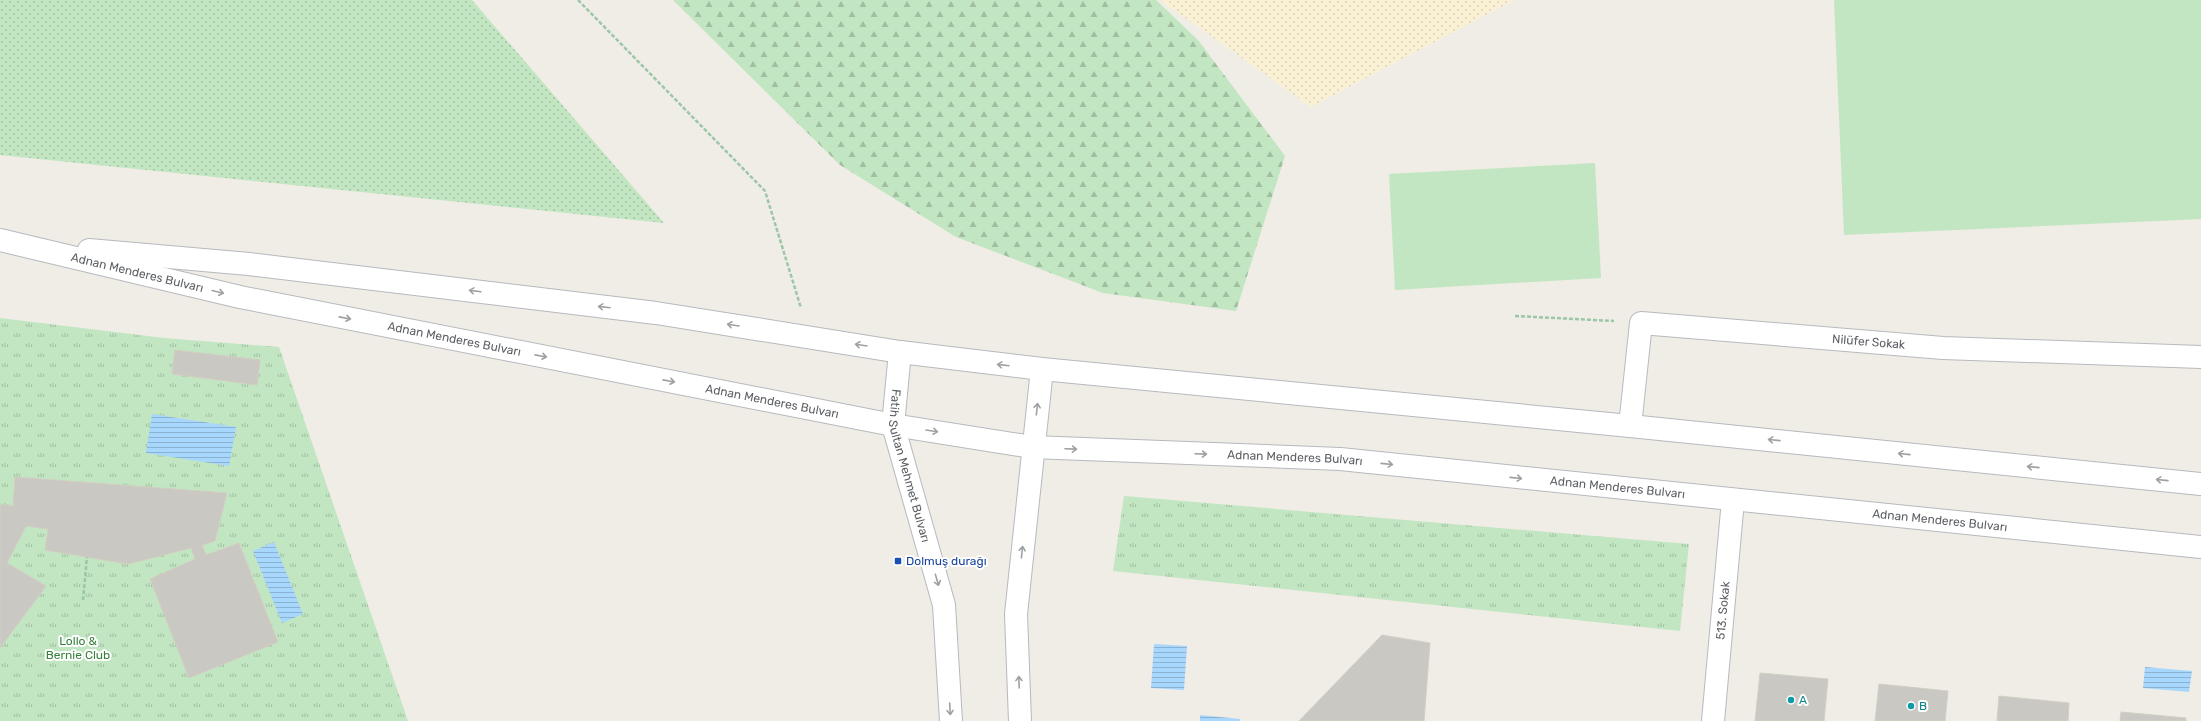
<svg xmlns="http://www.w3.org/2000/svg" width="2201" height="721" viewBox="0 0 2201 721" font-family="Rubik,sans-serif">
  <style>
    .grass { fill: url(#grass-dots) }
    .forest { fill: url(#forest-firs) }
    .sand { fill: url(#sand-dots) }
    .park { fill: url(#park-tufts) }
    .pitch { fill: #c2e6c2 }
    .water { fill: url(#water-rules) }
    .building { fill: #cac8c2; stroke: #d3cec3 }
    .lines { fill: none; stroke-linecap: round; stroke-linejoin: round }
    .minor-casing { stroke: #b7babe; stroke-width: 24 }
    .secondary-casing { stroke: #b6b9be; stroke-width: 24 }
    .path { stroke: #9cc6a8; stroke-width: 2.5; stroke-dasharray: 4 2; stroke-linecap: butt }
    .minor { stroke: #fff; stroke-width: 22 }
    .secondary { stroke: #fff; stroke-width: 22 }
    .oneway { stroke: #9ea0a3 }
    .transit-dot { fill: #1a4fb4; stroke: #fff; stroke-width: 1.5 }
    .culture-dot { fill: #0f9aa8; stroke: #fff; stroke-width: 1.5 }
    .labels { text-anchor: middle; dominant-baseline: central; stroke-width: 4; stroke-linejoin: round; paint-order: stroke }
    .street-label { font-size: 12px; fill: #5d6065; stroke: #fff }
    .transit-label { font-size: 12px; fill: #164399; stroke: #fff; text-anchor: start }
    .park-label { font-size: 12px; fill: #37823b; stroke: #fff }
    .culture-label { font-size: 12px; fill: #0d838f; stroke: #fff; text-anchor: start }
  </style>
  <defs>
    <pattern id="grass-dots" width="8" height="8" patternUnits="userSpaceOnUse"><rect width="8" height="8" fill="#c2e6c2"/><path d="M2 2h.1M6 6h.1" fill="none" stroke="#a1bea1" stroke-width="1.8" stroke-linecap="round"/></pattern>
    <pattern id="forest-firs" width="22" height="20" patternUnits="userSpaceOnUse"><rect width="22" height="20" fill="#c2e6c2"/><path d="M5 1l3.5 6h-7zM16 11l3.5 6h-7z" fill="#a1bea1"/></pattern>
    <pattern id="sand-dots" width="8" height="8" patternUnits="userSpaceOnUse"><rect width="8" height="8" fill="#faf1d5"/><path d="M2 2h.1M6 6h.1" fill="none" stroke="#d9d1ba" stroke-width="1.8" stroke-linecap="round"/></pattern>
    <pattern id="park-tufts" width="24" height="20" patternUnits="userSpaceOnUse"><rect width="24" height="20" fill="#c2e6c2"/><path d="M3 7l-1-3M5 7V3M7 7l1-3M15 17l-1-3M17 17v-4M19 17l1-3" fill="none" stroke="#a1bea1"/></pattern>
    <pattern id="water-rules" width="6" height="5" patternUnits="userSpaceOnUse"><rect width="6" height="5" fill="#a7d7fd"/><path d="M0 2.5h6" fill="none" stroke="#8bb2d0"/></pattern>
  </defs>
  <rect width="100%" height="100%" fill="#efede5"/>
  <polygon class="grass" points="0,0 472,0 664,223 0,155"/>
  <polygon class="forest" points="673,0 1156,0 1198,40 1285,156 1236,311 1103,293 956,237 840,165"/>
  <polygon class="sand" points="1160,0 1514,0 1311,107"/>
  <g class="park">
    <polygon points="0,318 164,338 279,347 408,721 0,721"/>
    <polygon points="1124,496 1689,544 1680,631 1113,571"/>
  </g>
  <g class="pitch">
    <polygon points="1834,0 2201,0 2201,219 1844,235"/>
    <polygon points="1595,163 1601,278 1395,290 1389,174"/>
  </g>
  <g class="water">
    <polygon points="152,414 236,427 229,466 146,453"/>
    <polygon points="274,542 303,614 282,623 253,551"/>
    <polygon points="1154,644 1187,646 1184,690 1151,688"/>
    <polygon points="2145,667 2192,671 2189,692 2143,688"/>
    <polygon points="1200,715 1240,719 1240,721 1200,721"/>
  </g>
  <g class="building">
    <polygon points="175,350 260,360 257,385 172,374"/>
    <polygon points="15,477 227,493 215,541 202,545 206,555 239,543 278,642 189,678 150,579 195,559 191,548 128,564 45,550 48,529 26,526 7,563 46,586 0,648 0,504 13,506"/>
    <polygon points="1382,635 1430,643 1424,721 1299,721"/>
    <polygon points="1760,673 1828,679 1824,721 1755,721"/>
    <polygon points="1879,684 1948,691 1945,721 1875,721"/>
    <polygon points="1999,696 2069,703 2068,721 1997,721"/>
    <polygon points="2121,712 2186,718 2186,721 2120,721"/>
  </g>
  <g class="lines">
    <defs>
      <g id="minor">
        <path id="s1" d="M 1630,426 L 1641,323 L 1943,348 L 2201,357"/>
        <path id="s2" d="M 1713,721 L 1733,500"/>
      </g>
      <g id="secondary">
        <path id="s3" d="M 0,240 L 240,297 L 893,425 L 1032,447 L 1340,459 L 2201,547"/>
        <polyline points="89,250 249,264 656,313 900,352 1042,369 1630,426 2201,484"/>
        <path id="s4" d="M 900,352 L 893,425 L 944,605 L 951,721"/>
        <polyline points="1020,721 1016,614 1042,369"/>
      </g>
    </defs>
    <use href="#minor" class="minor-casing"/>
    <use href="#secondary" class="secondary-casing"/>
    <g class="path">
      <polyline points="578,0 765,191 801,308"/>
      <polyline points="1515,316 1614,321"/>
      <polyline points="83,600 87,557"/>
    </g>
    <use href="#minor" class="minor"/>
    <use href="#secondary" class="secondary"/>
  </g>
  <defs><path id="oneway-shaft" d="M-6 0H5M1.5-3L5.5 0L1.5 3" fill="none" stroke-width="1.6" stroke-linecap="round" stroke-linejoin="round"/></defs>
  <g class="oneway">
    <use href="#oneway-shaft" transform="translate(475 291) rotate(-173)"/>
    <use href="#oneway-shaft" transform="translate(218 292) rotate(14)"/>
    <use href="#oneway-shaft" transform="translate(604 307) rotate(-173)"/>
    <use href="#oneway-shaft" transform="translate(345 318) rotate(11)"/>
    <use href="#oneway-shaft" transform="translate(733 325) rotate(-171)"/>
    <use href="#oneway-shaft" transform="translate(861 345) rotate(-171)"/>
    <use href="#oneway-shaft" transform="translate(541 356) rotate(11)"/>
    <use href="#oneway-shaft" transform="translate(1003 365) rotate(-173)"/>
    <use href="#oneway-shaft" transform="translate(669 381) rotate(11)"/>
    <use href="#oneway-shaft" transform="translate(1037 409) rotate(-83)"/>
    <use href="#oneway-shaft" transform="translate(932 431) rotate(9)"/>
    <use href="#oneway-shaft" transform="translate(1774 440) rotate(-174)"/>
    <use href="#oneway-shaft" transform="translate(1071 449) rotate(2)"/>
    <use href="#oneway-shaft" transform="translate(1201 454) rotate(2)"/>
    <use href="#oneway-shaft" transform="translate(1904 454) rotate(-174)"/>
    <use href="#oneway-shaft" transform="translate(1387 464) rotate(6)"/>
    <use href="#oneway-shaft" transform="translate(2033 467) rotate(-174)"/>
    <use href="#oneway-shaft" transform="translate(1516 478) rotate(6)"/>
    <use href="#oneway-shaft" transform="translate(2162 480) rotate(-174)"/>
    <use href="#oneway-shaft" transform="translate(1022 552) rotate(-84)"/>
    <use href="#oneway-shaft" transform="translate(937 580) rotate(74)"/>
    <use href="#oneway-shaft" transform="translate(1019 682) rotate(-92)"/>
    <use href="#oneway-shaft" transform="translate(950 709) rotate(87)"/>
  </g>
  <rect class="transit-dot" x="894" y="557" width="8" height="8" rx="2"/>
  <g class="culture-dot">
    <circle cx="1791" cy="700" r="4"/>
    <circle cx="1911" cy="706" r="4"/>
  </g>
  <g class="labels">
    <g class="street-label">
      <text stroke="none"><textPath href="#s3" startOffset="141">Adnan Menderes Bulvarı</textPath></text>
      <text stroke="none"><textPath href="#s3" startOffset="465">Adnan Menderes Bulvarı</textPath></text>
      <text stroke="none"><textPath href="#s1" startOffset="332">Nilüfer Sokak</textPath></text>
      <text stroke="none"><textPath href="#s3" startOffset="789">Adnan Menderes Bulvarı</textPath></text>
      <text stroke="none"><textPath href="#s3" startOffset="1316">Adnan Menderes Bulvarı</textPath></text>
      <text stroke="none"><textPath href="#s4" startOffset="116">Fatih Sultan Mehmet Bulvarı</textPath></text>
      <text stroke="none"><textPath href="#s3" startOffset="1640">Adnan Menderes Bulvarı</textPath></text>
      <text stroke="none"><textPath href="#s3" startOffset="1964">Adnan Menderes Bulvarı</textPath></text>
      <text stroke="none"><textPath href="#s2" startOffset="111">513. Sokak</textPath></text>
    </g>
    <g class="transit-label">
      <text x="906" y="561">Dolmuş durağı</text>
    </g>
    <g class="park-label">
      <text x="78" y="641">Lollo &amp;<tspan x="78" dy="14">Bernie Club</tspan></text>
    </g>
    <g class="culture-label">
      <text x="1799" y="700">A</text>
      <text x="1919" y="706">B</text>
    </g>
  </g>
</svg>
